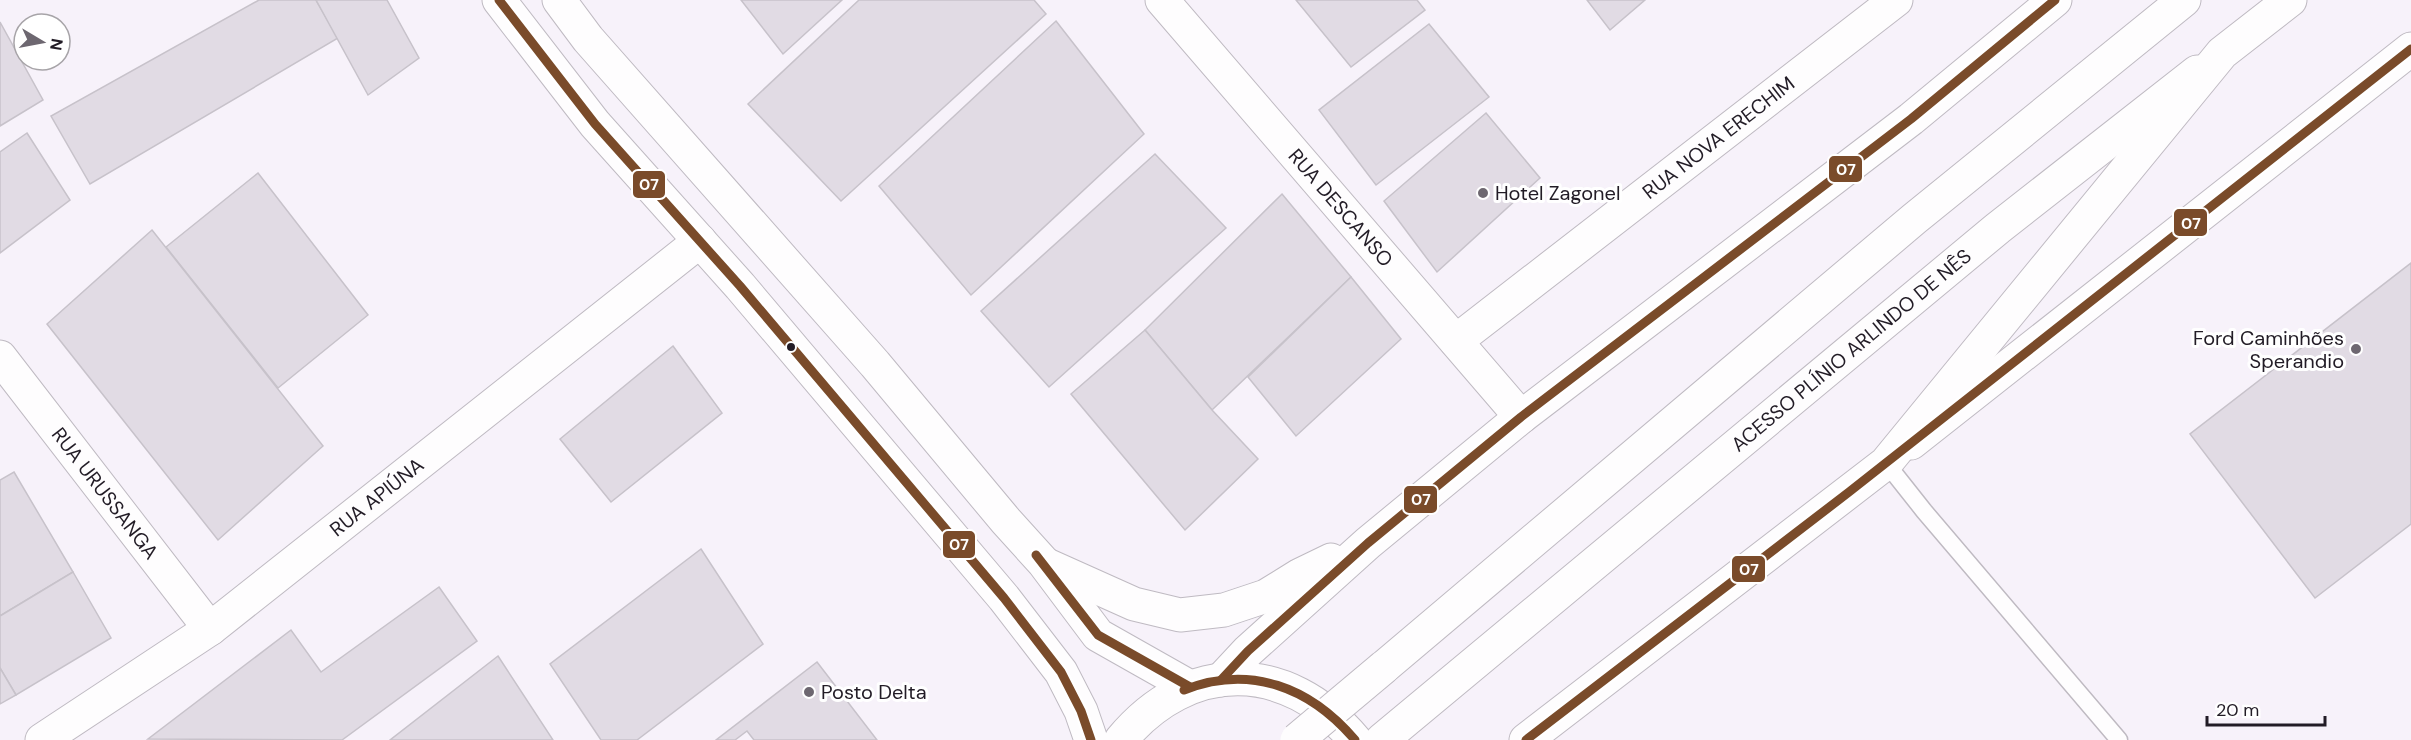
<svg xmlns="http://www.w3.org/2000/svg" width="2411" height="740" viewBox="0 0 2411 740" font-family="'DM Sans',sans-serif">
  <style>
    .building { fill: #e1dbe4; stroke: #c7c2ca; stroke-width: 1.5 }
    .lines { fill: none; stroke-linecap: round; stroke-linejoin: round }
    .lane-casing { stroke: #bfbac2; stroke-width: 19 }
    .street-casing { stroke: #bfbac2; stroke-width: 35 }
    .secondary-casing { stroke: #bfbac2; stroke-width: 35 }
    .primary-casing { stroke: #bfbac2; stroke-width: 35 }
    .highway-casing { stroke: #bfbac2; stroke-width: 35 }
    .lane { stroke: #fefdfe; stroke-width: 16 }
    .street { stroke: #fefdfe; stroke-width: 33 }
    .secondary { stroke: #fefdfe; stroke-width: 33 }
    .primary { stroke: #fefdfe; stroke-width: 33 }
    .highway { stroke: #fefdfe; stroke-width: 33 }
    .primary-bridge-casing { stroke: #bfbac2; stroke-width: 35; stroke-linecap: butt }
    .primary-bridge { stroke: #fefdfe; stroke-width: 33 }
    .bus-1-casing { stroke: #fff; stroke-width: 14 }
    .bus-1 { stroke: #7a4b2a; stroke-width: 9 }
    .poi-dot { fill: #6d6770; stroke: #fff; stroke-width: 2 }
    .bus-dot { fill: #221c26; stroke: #fff; stroke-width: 2 }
    .labels { text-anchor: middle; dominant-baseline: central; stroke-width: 6; stroke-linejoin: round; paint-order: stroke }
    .street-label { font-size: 20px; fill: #221c26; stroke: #fff }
    .poi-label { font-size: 20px; fill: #221c26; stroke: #fff; text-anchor: start }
    .line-badge { stroke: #fff; stroke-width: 2 }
    .badge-label { font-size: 16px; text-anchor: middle; font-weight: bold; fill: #fff }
  </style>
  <rect width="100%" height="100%" fill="#f7f2fa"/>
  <g class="building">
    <polygon points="259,0 316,0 338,38 90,184 51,116"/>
    <polygon points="316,0 387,0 419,58 368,95"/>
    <polygon points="741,0 842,0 783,54"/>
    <polygon points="859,0 1034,0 1046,14 841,201 748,104"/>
    <polygon points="1296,0 1417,0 1425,10 1351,67"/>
    <polygon points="1587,0 1645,0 1610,30"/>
    <polygon points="1056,21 1144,134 971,295 879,186"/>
    <polygon points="0,22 43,100 0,126"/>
    <polygon points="1429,24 1489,97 1376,185 1319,110"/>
    <polygon points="1486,113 1540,178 1437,272 1384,201"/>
    <polygon points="27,133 70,200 0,253 0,152"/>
    <polygon points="1155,154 1226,228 1049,387 981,311"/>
    <polygon points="258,173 368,315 278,388 166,247"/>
    <polygon points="1282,194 1351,277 1212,410 1145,330"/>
    <polygon points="152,230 323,446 218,540 47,324"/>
    <polygon points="2411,263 2411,524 2315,598 2190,434"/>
    <polygon points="1351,277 1401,339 1296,436 1248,377"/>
    <polygon points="1145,330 1212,410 1258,459 1185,530 1071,394"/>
    <polygon points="673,346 722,413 611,502 560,439"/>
    <polygon points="14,472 73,572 0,616 0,480"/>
    <polygon points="701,549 763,644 637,740 601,740 550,664"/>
    <polygon points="73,572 111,638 16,695 0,668 0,616"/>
    <polygon points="439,587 477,641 342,740 148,739 291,630 321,672"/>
    <polygon points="498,656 553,740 390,740"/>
    <polygon points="817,662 877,740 754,740 747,731 735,740 716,740"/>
    <polygon points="0,668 16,695 0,704"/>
  </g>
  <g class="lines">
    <defs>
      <polyline id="lane" points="1886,463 1924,511 2119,740"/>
      <g id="street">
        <path id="s1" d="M 1162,0 L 1521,417"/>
        <path id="s2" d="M 1456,341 L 1896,0"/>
        <path id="s3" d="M 0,357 L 210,629"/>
        <path id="s4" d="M 42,740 L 210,629 L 700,241"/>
      </g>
      <polyline id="secondary" points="1911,443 2411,49"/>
      <g id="primary">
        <polyline points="1384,667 1914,219 2184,0"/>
        <path id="s5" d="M 1382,740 L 1998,228 L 2197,72"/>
      </g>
      <g id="highway">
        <polyline points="499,0 595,124 740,286 1004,598 1061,672 1081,711 1091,740"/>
        <polyline points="559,0 588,39 875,364 1006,521 1044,563 1098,635 1190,687"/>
        <polyline points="1047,565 1134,604 1180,615 1224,610 1266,596 1300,575 1331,560"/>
        <polyline points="1221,680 1248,651 1368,543 1521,417 1911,119 2055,0"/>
        <path d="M 1121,740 C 1189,658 1287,659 1355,740"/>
        <polyline points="1526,740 1886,463 2222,53 2290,0"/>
      </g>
    </defs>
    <use href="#lane" class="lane-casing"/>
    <use href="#street" class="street-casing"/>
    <use href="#secondary" class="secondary-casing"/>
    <use href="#primary" class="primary-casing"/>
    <use href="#highway" class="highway-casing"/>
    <use href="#lane" class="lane"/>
    <use href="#street" class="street"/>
    <use href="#secondary" class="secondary"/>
    <use href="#primary" class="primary"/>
    <use href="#highway" class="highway"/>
    <defs>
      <polyline id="primary-bridge" points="1297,740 1384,667"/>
    </defs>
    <use href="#primary-bridge" class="primary-bridge-casing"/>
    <use href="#primary-bridge" class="primary-bridge"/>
    <defs>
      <g id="bus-1">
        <polyline points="499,0 595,124 740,286 1004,598 1061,672 1081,711 1091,740"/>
        <polyline points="1036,555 1098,635 1190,687"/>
        <polyline points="1221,680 1248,651 1368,543 1521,417 1911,119 2055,0"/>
        <path d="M 1184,690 C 1250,664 1310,687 1355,740"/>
        <polyline points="1526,740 1849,492 2411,49"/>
      </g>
    </defs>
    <use href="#bus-1" class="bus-1-casing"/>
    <use href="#bus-1" class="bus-1"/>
  </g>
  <g class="poi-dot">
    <circle cx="1483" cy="193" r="6"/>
    <circle cx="2356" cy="349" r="6"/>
    <circle cx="809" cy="692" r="6"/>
  </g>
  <circle class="bus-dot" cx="791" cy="347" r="5"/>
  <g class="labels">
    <g class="street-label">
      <text stroke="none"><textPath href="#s2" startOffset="332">RUA NOVA ERECHIM</textPath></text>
      <text stroke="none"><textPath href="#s1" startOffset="274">RUA DESCANSO</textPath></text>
      <text stroke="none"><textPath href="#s5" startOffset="610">ACESSO PLÍNIO ARLINDO DE NÊS</textPath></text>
      <text stroke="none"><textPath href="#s3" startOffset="172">RUA URUSSANGA</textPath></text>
      <text stroke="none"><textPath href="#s4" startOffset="414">RUA APIÚNA</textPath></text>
    </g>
    <g class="poi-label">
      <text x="1495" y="193">Hotel Zagonel</text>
      <text x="2344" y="338" text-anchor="end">Ford Caminhões<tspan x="2344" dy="23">Sperandio</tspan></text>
      <text x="821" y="692">Posto Delta</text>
    </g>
  </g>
  <g class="line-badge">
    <rect x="1828" y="155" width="35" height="28" rx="6" fill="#7a4b2a"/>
    <rect x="632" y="170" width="34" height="29" rx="6" fill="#7a4b2a"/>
    <rect x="2173" y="208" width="35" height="29" rx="6" fill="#7a4b2a"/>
    <rect x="1403" y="485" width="35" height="29" rx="6" fill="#7a4b2a"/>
    <rect x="942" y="530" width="34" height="29" rx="6" fill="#7a4b2a"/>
    <rect x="1731" y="555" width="35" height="28" rx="6" fill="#7a4b2a"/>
  </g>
  <g class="badge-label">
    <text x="1846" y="175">07</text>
    <text x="649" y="190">07</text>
    <text x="2191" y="229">07</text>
    <text x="1421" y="505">07</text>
    <text x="959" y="550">07</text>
    <text x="1749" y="575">07</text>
  </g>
  <g transform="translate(42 42) rotate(100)"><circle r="28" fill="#ffffff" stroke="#a7a4a8" stroke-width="1.5"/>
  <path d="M0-4.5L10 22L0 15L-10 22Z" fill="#6d6770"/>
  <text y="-9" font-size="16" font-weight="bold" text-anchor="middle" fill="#221c26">N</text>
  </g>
  <path d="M2207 716v9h118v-9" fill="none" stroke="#221c26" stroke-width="3"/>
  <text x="2216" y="716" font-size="18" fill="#221c26" stroke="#ffffff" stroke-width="4.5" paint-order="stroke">20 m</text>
</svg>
